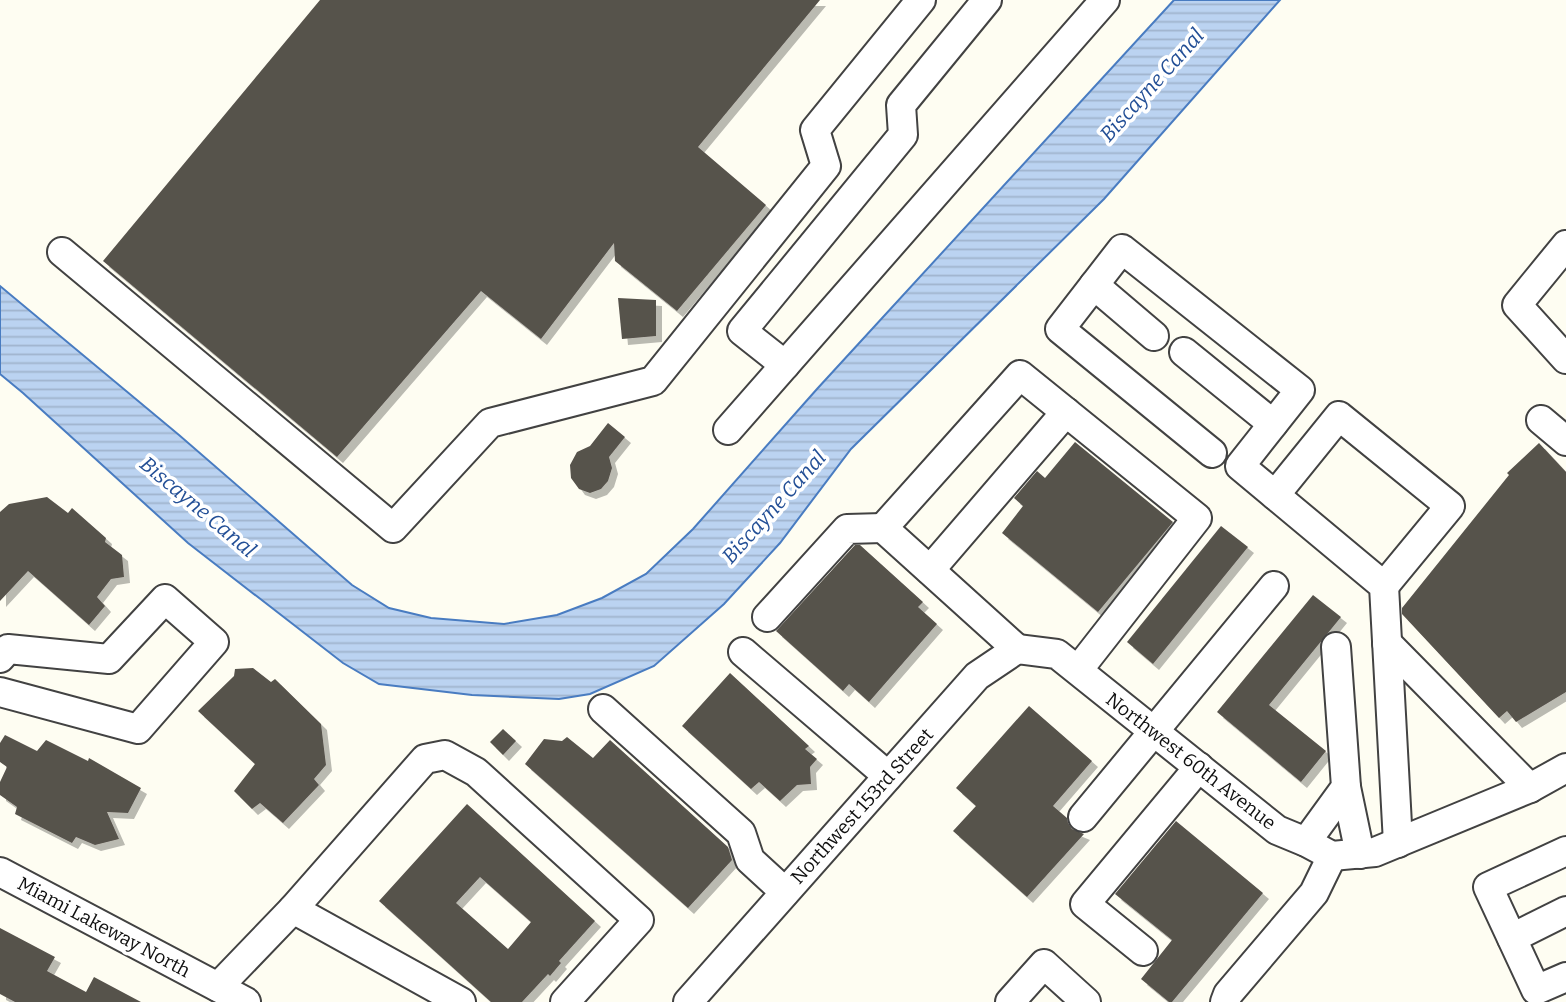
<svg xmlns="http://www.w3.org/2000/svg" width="1566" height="1002" viewBox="0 0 1566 1002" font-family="Bitter,serif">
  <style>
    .water { fill: url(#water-rules); stroke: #497cc1; stroke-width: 2 }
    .building { fill: #57524c; fill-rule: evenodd; filter: url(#shadow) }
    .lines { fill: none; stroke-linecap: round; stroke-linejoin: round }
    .minor-casing { stroke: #424242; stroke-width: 32 }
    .minor { stroke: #fff; stroke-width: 28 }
    .labels { text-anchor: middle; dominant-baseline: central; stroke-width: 7; stroke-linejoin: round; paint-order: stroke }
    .street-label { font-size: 19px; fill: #0f0f0f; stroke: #fff }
    .water-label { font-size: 21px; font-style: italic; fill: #234f96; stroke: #fff }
  </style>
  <defs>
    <pattern id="water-rules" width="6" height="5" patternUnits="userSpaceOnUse" patternTransform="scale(1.75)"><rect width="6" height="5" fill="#bbd3f1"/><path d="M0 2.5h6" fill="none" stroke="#a0b4cd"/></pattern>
    <filter id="shadow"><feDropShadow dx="6" dy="6" stdDeviation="0" flood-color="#0004"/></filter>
  </defs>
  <rect width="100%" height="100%" fill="#fefdf2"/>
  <polygon class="water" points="1174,0 1280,0 1104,199 851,449 780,543 724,604 654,666 590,694 559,699 472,695 379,684 343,663 188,543 23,393 0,374 0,286 179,435 352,585 389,608 431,618 504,624 557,615 602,598 646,574 693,529 817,389"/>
  <g class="building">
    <polygon points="320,0 820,0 698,147 766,205 677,311 615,261 614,243 541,339 481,291 337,457 103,261"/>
    <polygon points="618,298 656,300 656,336 622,339"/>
    <polygon points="608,423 625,437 609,457 612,468 608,481 601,489 590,493 579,489 571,478 570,465 577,452 590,446"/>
    <polygon points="1075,442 1173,522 1098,612 1002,533 1023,506 1014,498 1037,471 1045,478"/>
    <polygon points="1539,443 1566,472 1566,692 1516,722 1507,711 1499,718 1402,614 1402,608 1509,475 1507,473"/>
    <polygon points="47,497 68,513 72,508 106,538 105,542 122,555 124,577 111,579 97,597 105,606 89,625 28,571 0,601 0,512 9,504"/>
    <polygon points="1221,526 1248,547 1153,664 1127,642"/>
    <polygon points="855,545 860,545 923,602 918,607 937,624 869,702 849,684 843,691 776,631"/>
    <polygon points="1313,595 1341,617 1269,705 1326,751 1301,782 1217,712"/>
    <polygon points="253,668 271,682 275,679 321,724 326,765 314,779 319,785 283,823 260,803 252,809 234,791 255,764 198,711 234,676 235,669"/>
    <polygon points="730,673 809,746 805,749 817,759 810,767 811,784 797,785 780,801 759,782 751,789 682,726"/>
    <polygon points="1029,706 1092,761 1053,806 1067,818 1068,823 1072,829 1084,834 1027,897 953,831 976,806 956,788"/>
    <polygon points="503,729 516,741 503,755 490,742"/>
    <polygon points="5,735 37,751 46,740 88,761 89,758 141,788 128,813 107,812 119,839 95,845 76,837 72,843 15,814 17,807 0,795 0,782 7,767 0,762 0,743"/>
    <polygon points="567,737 593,758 610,740 728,847 732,860 688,908 525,764 544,739 562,741"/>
    <path d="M 467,804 L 595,921 L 559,961 L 561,963 L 550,976 L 548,974 L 522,1002 L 491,1002 L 379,901 ZM 480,877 L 531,922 L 508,949 L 456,903 Z"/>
    <polygon points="1176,821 1263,893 1172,1002 1169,1002 1141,979 1172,940 1115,894"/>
    <polygon points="0,928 55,957 47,971 86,992 94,977 141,1002 15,1002 0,994"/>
  </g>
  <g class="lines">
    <defs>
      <g id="minor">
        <polyline points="1566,245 1517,305 1566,359"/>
        <polyline points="62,252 393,528 490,423 653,381 826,166 815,130 921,0"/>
        <polyline points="1094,285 1154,336"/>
        <polyline points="1184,352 1273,424"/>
        <polyline points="785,365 742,331 903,135 901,105 987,0"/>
        <polyline points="1541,420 1566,441"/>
        <polyline points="728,430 1105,0"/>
        <polyline points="1212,453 1060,329 1122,249 1300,390 1240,466 1384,586 1398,843"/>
        <polyline points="1275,495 1339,416 1450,506 1384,586"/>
        <polyline points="930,570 1066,412"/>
        <polyline points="767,617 847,529 883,528"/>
        <polyline points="1387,643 1530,788"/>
        <polyline points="1017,649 883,528 1020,375 1197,518 1078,670"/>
        <polyline points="743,652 888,776"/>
        <polyline points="0,658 8,649 109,659 165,599 214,642 138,729 0,692"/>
        <polyline points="603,709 741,833 750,860 785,892"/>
        <polyline points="1346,787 1360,854"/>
        <polyline points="1083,817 1274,586"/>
        <polyline points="1306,842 1346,787 1336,647"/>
        <polyline points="1566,851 1488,887 1536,990 1566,977"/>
        <polyline points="0,872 246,1002"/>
        <polyline points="1512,938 1566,911"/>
        <polyline points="1143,951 1085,904 1199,767"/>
        <polyline points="218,987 293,909"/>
        <polyline points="461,1002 293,909 425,759 445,755 476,772 639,920 565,1002"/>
        <polyline points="688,1002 977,676 1017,649 1057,654 1277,830 1306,842 1332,856 1375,852 1530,788 1566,768"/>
        <polyline points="1010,1002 1044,964 1086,1002"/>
        <polyline points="1225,1002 1228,994 1314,893 1332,856"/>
      </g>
    </defs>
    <use href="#minor" class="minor-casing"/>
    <use href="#minor" class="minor"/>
  </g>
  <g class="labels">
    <g class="street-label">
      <text transform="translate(1191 761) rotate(38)">Northwest 60th Avenue</text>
      <text transform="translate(862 806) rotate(-48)">Northwest 153rd Street</text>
      <text transform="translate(104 927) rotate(28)">Miami Lakeway North</text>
    </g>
    <g class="water-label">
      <text transform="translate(1152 85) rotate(-48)">Biscayne Canal</text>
      <text transform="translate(198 507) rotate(40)">Biscayne Canal</text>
      <text transform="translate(774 507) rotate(-48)">Biscayne Canal</text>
    </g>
  </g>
</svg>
